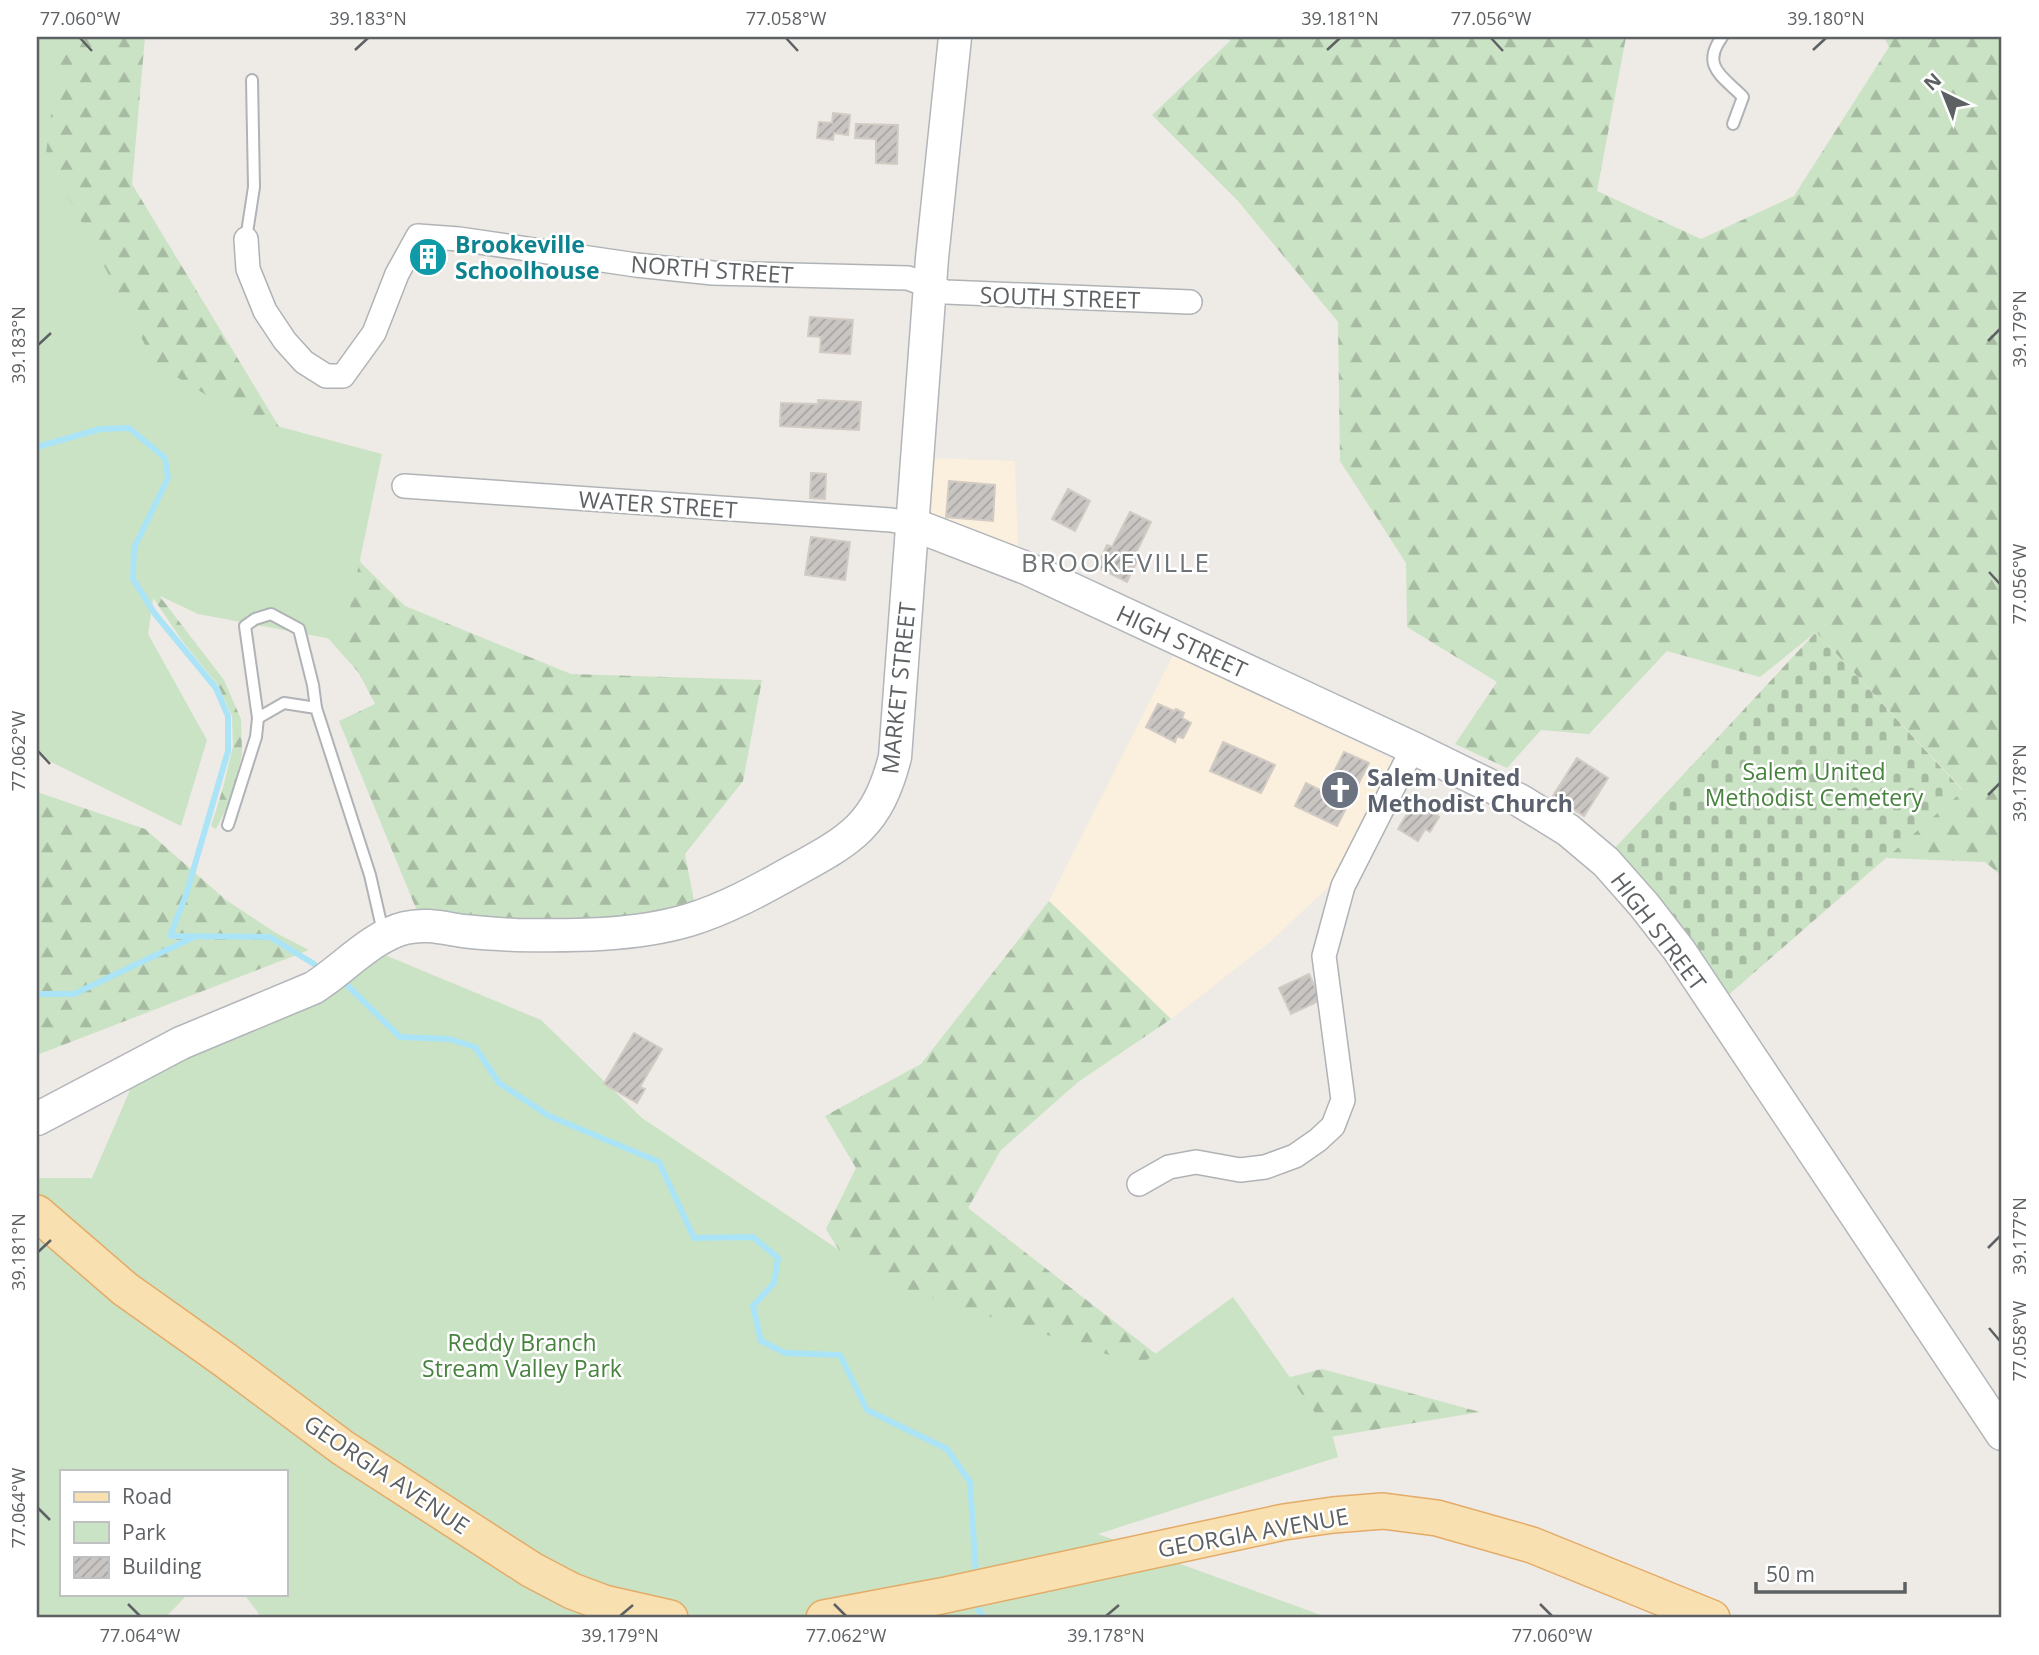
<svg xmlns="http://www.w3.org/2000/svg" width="2039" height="1655" viewBox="0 0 2039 1655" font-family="'Open Sans',sans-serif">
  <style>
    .commercial { fill: #fbefdd }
    .forest { fill: url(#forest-firs) }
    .cemetery { fill: url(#cemetery-stones) }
    .park { fill: #cae3c4 }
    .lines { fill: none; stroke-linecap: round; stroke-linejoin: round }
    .stream { stroke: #ace4f7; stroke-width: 6 }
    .building { fill: url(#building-hatch); stroke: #d2cbc4; stroke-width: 2 }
    .service-casing { stroke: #b0b3b6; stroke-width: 14 }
    .minor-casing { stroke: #b0b3b6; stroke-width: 26 }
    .secondary-casing { stroke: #b2b5b9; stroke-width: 35 }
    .primary-casing { stroke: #e4ab68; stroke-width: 38 }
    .service { stroke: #fff; stroke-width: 10 }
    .minor { stroke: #fff; stroke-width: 23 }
    .secondary { stroke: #fff; stroke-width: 32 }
    .primary { stroke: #f8e0b1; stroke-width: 35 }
    .ticks { fill: none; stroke: #5d6164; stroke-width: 2.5 }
    .labels { text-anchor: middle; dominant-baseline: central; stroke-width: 5; stroke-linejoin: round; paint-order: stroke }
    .culture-label { font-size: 23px; font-weight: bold; fill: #0d838f; stroke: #fff; text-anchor: start }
    .street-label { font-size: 23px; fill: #5d6164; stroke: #fff }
    .park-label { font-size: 23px; fill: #47833e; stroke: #fff }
    .worship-label { font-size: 23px; font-weight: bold; fill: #5b616d; stroke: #fff; text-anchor: start }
    .quarter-label { font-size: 26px; letter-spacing: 2px; fill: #6e7376; stroke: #fff }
    .neatline { fill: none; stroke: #5d6164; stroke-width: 2.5 }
    .ticks-label { font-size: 18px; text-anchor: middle; fill: #5d6164 }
  </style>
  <defs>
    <pattern id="forest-firs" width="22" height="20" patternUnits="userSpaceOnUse" patternTransform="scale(1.75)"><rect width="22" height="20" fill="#cae3c4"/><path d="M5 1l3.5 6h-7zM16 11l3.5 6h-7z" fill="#a7bba3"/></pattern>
    <pattern id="cemetery-stones" width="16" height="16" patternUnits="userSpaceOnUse" patternTransform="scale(1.75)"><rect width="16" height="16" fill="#cae3c4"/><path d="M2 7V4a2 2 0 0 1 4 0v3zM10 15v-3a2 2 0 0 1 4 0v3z" fill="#a7bba3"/></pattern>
    <pattern id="building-hatch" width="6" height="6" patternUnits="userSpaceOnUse" patternTransform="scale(1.75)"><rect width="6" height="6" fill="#c9c5c2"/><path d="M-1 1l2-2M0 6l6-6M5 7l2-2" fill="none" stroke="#a6a3a1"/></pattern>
  </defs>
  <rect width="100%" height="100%" fill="#eeeae5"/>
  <g class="commercial">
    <polygon points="929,458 1015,461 1018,547 947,526 928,515"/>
    <polygon points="1173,655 1399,762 1340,876 1269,943 1171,1019 1049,901"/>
  </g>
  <g class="forest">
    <polygon points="37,37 145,37 132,184 362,564 405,606 571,674 762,680 743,781 685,854 695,906 660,915 515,923 417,911 339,721 375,704 359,673 319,628 157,554 161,598 224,680 241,719 242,754 231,799 216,829 211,826 223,788 233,746 232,716 218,685 183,642 37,426"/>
    <polygon points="1227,37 1626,37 1597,191 1701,239 1794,196 1889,47 1884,37 2002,37 2002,876 1985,862 1886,858 1963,790 1816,632 1760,677 1667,651 1589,734 1541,730 1507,768 1455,744 1497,682 1407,627 1406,563 1340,461 1338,322 1238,201 1152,115 1230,41"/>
    <polygon points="37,792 145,829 226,900 276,933 309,950 37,1055"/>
    <polygon points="1049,901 1171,1019 1078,1082 1001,1150 968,1208 1156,1354 1224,1394 1322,1369 1480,1412 1294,1443 887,1329 826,1229 856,1168 825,1116 921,1064"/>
  </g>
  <polygon class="cemetery" points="1816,632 1963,791 1726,997 1613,850"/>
  <g class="park">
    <polygon points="37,37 61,37 46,154 155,364 243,417 382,454 343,641 198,614 154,593 148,634 207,740 181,826 37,755"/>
    <polygon points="363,946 541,1020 642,1118 866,1268 859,1274 1140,1365 1233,1297 1333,1438 1338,1457 1098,1534 1329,1618 262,1618 244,1594 285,1594 285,1471 61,1471 61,1594 188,1594 165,1618 37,1618 37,1178 92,1178 146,1053"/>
  </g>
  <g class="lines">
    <g class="stream">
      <polyline points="37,447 100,429 129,428 165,458 168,478 134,548 133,579 155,614 216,688 228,716 228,751 186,895 170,936 270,937 314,964"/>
      <polyline points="345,983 400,1037 449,1039 475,1047 499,1083 549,1116 659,1162 694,1238 753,1237 778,1258 774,1283 753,1306 761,1341 785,1353 840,1355 867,1410 947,1449 970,1482 976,1576"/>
      <polyline points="37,994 74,994 194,937"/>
      <polyline points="977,1598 978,1609 984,1618"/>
    </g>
  </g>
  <g class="building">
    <polygon points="833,113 850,115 848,135 834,133 833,140 817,138 819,122 832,123"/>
    <polygon points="856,124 898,125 897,164 876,163 876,139 855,138"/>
    <polygon points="424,248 439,255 436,259 442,262 438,268 433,266 432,270 416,263"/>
    <polygon points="810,317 853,320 850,354 820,352 821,337 808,336"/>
    <polygon points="818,400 861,402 859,430 780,426 781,403 818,404"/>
    <polygon points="811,473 826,474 825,499 810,498"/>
    <polygon points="949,481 995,485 993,521 946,517"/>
    <polygon points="1068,489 1090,501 1075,531 1052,519"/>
    <polygon points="1130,512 1151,522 1134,557 1138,559 1127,582 1097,567 1107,545 1112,547"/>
    <polygon points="811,537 850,542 845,580 805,575"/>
    <polygon points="1158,704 1174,711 1176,709 1184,713 1182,718 1191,723 1183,738 1177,736 1175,742 1146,727"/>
    <polygon points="1223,742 1275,765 1261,793 1210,771"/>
    <polygon points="1344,752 1369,763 1337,826 1295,806 1306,783 1324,792"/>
    <polygon points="1577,758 1608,778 1584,816 1553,796"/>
    <polygon points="1417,798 1439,811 1437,816 1439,817 1430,832 1425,829 1418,841 1398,829"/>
    <polygon points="1309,974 1321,1000 1291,1014 1279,988"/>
    <polygon points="634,1033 662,1049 640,1087 645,1089 637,1103 604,1084"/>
  </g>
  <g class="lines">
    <defs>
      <g id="service">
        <path d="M 1722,37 C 1700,67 1724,77 1743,97 L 1733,124"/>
        <polyline points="246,239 254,187 252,80"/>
        <polyline points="258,718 245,626 255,619 271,614 299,629 313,685 316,708"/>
        <polyline points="228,825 256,737 258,718 284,703 316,708 370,875 383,932"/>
      </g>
      <g id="minor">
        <polyline points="246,239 248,269 265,311 285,341 304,362 326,376 343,376 374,333 397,274 418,236 459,239 636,265 713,273 908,278 946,292 1190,302"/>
        <polyline points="404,486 891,520 912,524"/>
        <polyline points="1139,1184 1169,1167 1196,1162 1240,1170 1265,1167 1295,1156 1318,1140 1333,1126 1343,1100 1324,956 1343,886 1413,748"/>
      </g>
      <g id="secondary">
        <polyline points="912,524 1026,568 1413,748 1519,800 1568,830 1606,862 1644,905 1679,950 2002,1434"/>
        <path d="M 37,1119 L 181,1043 L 313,988 C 341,971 372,936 405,928 C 425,923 443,928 463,931 C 480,933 498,934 516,935 C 572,936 635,936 689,920 C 725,909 758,891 790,873 C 850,840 877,827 895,757 L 932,258 L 955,37"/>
      </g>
      <g id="primary">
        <polyline points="37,1213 125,1289 225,1360 343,1448 532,1570 572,1591 604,1603 670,1618"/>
        <polyline points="824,1618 941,1596 1284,1522 1333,1515 1383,1511 1437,1518 1532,1545 1712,1618"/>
      </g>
    </defs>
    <use href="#service" class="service-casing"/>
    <use href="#minor" class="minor-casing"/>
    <use href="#secondary" class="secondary-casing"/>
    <use href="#primary" class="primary-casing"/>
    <use href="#service" class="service"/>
    <use href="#minor" class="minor"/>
    <use href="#secondary" class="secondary"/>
    <use href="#primary" class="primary"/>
  </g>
  <path class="ticks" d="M 80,38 L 92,51M 786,38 L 798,51M 1491,38 L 1503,51M 355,50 L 368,38M 1327,50 L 1340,38M 1813,50 L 1826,38M 1988,341 L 2000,329M 38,345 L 51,333M 1989,572 L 2000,584M 38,751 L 50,764M 1988,795 L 2000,783M 1988,1248 L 2000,1236M 38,1252 L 51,1240M 1989,1328 L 2000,1341M 38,1508 L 50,1520M 128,1604 L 140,1616M 834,1604 L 846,1616M 1540,1604 L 1552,1616M 620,1616 L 633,1605M 1106,1616 L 1119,1605"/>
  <defs>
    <symbol id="building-disc" viewBox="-11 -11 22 22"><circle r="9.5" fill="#0f9aa8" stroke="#fff"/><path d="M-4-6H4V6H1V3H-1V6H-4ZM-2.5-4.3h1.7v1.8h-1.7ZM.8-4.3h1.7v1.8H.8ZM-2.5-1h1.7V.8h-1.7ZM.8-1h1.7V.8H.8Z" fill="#fff"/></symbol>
    <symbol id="church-disc" viewBox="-11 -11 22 22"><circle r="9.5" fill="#6b7280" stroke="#fff"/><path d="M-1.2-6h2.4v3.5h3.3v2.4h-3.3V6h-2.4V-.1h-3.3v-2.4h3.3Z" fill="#fff"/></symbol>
  </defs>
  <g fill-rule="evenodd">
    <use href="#building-disc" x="406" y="235" width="44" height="44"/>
    <use href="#church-disc" x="1318" y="768" width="44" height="44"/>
  </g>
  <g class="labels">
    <g class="culture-label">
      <text x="455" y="244">Brookeville<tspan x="455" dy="26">Schoolhouse</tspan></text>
    </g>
    <g class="street-label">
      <text transform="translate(712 269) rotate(4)">NORTH STREET</text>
      <text transform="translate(1060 297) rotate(2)">SOUTH STREET</text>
      <text transform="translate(658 504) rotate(4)">WATER STREET</text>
      <text transform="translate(1182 641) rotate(25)">HIGH STREET</text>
      <text transform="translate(898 688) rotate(-84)">MARKET STREET</text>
      <text transform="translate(1659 931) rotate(53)">HIGH STREET</text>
      <text transform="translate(387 1474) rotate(34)">GEORGIA AVENUE</text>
      <text transform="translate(1253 1532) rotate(-10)">GEORGIA AVENUE</text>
    </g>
    <g class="park-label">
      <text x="1814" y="771">Salem United<tspan x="1814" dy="26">Methodist Cemetery</tspan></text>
      <text x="522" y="1342">Reddy Branch<tspan x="522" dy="26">Stream Valley Park</tspan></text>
    </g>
    <g class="worship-label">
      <text x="1367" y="777">Salem United<tspan x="1367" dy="26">Methodist Church</tspan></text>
    </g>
    <g class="quarter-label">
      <text x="1116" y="562">BROOKEVILLE</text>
    </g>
  </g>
  <rect width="2039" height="1655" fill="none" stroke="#ffffff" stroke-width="77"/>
  <rect x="60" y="1470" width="228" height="126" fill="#ffffff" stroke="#bec0c1" stroke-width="2"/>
  <rect x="74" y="1492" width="35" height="10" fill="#f8e0b1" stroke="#bec0c1" stroke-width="2"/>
  <text x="122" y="1504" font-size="21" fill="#5d6164">Road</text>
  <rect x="74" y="1522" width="35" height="21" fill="#cae3c4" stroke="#bec0c1" stroke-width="2"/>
  <text x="122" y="1540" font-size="21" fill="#5d6164">Park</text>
  <rect x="74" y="1557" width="35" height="21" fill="url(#building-hatch)" stroke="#bec0c1" stroke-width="2"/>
  <text x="122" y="1574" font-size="21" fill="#5d6164">Building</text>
  <g transform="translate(1944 94) rotate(317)" stroke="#ffffff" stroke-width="5" paint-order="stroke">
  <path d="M0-5L12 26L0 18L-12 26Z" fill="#5d6164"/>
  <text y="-10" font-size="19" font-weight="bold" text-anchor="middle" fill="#5d6164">N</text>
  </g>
  <path d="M1756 1582v10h149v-10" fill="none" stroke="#5d6164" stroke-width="3.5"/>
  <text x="1766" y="1582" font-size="21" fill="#5d6164" stroke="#ffffff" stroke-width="5" paint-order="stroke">50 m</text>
  <rect x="38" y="38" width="1962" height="1578" class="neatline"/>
  <g class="ticks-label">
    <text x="80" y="25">77.060°W</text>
    <text x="368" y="25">39.183°N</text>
    <text x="786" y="25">77.058°W</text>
    <text x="1340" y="25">39.181°N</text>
    <text x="1491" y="25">77.056°W</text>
    <text x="1826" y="25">39.180°N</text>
    <text transform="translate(2020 329) rotate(-90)" y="6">39.179°N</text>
    <text transform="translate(19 345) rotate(-90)" y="6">39.183°N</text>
    <text transform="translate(2020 584) rotate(-90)" y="6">77.056°W</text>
    <text transform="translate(19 751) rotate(-90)" y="6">77.062°W</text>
    <text transform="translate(2020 783) rotate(-90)" y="6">39.178°N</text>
    <text transform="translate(2020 1236) rotate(-90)" y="6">39.177°N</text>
    <text transform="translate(19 1252) rotate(-90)" y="6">39.181°N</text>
    <text transform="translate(2020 1341) rotate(-90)" y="6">77.058°W</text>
    <text transform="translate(19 1508) rotate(-90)" y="6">77.064°W</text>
    <text x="140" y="1642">77.064°W</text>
    <text x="620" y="1642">39.179°N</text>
    <text x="846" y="1642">77.062°W</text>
    <text x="1106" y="1642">39.178°N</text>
    <text x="1552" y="1642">77.060°W</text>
  </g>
</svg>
